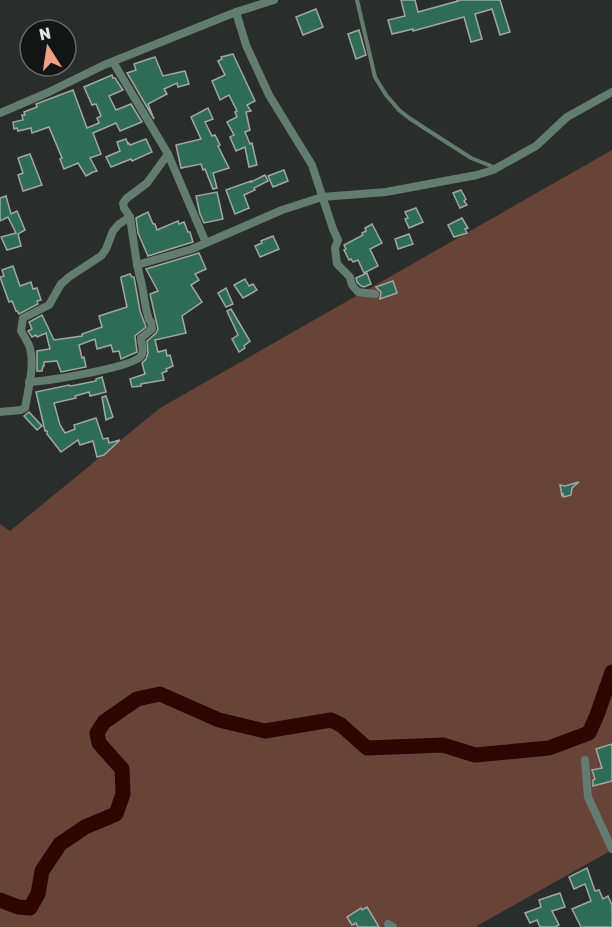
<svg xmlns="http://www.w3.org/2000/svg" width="612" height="927" viewBox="0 0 612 927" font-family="Rubik,sans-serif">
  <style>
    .green { fill: #684337 }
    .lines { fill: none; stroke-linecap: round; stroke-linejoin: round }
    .river { stroke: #2f0500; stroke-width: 15 }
    .building { fill: #2f6c57; stroke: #a2a7a4; stroke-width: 1.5 }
    .service { stroke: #637c72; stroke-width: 4 }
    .minor { stroke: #637c72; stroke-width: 8 }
  </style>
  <rect width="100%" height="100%" fill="#292e2c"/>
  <polygon class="green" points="612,150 612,850 475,927 0,927 0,524 10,531 160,408"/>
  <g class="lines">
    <polyline class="river" points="0,900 18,907 30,908 38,894 42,871 60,844 85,827 116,814 123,794 122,769 99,743 97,733 104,722 137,699 160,694 219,720 265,731 331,720 341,725 367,748 443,745 475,755 549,748 589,733 597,715 612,672"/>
  </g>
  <g class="building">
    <polygon points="401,0 415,0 418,12 458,1 457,0 500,0 510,32 500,35 492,9 475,14 482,39 471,42 464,17 413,31 413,29 392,34 388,20 405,16"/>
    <polygon points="316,9 323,27 303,35 296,17"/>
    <polygon points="359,30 366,55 356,59 348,34"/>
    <polygon points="233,54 255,101 247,105 251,111 246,112 250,130 245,132 250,144 252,143 257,165 249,167 245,147 236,151 230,137 234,135 227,122 237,117 235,112 237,111 229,95 220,100 212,81 225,75 218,61 222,59 221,57"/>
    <polygon points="155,57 163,76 185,71 189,84 178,87 177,83 164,89 167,94 148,104 154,119 127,73 136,70 134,64"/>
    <polygon points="112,75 113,78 115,78 123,90 109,96 116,110 131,104 142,122 120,131 116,123 93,133 101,154 90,158 97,171 93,172 86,176 78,163 64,169 60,159 62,158 49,127 32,133 31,128 18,131 17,128 14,129 13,122 23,120 22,115 25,115 24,112 37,107 36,104 73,90 87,128 99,123 97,118 101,116 96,104 92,105 84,87"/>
    <polygon points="208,108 213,119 205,122 212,136 215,135 220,145 218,146 229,168 213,173 217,188 213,189 205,169 203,170 201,164 181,168 176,145 201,139 191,117"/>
    <polygon points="126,139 128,144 129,143 130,145 146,139 152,152 132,161 131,159 111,167 106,157 120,151 117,142"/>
    <polygon points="30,154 42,185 23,191 18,175 23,173 18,158"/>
    <polygon points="284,170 288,181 273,187 268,176"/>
    <polygon points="265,175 268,181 254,188 255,190 244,195 249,208 235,214 226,190 251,181 251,182"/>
    <polygon points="461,190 466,199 464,201 467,205 460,208 453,193"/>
    <polygon points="217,192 223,219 204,223 200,214 196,196"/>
    <polygon points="6,196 11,214 17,211 25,230 18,234 21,246 7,250 1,237 16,233 8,217 0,221 0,198"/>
    <polygon points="416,208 423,222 409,228 405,219 408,218 405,212"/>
    <polygon points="148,212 153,224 155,224 157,230 178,221 179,224 184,222 188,232 190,232 193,242 148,256 138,233 136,218"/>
    <polygon points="462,218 468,228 465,229 467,233 454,237 448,225"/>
    <polygon points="372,224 382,243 370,249 378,266 364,273 358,260 353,262 351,259 349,260 344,250 346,249 344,245 363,235 362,233 366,231 365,228"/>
    <polygon points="409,234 413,244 398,249 395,239"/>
    <polygon points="273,236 279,249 260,257 255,246 262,243 261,241"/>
    <polygon points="199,253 206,269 195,274 199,280 191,285 202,302 182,316 186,333 155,340 158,352 166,350 167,356 170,355 173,366 166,369 167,371 162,373 164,380 141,384 141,386 132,387 130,379 145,374 142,363 146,359 148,353 147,341 156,333 158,329 150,294 158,291 146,269"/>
    <polygon points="13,266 20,286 31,282 33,289 37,288 41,300 37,301 38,304 19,314 17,311 16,311 12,301 9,302 0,277 4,276 2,270"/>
    <polygon points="367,273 371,284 364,287 361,286 357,282 356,278"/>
    <polygon points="130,274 132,277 134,277 140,311 146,327 135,336 137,352 121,359 119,351 113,352 111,345 97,349 95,339 79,345 82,358 84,357 86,367 61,372 57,361 44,362 44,366 43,366 42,371 37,371 37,351 50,349 46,333 37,337 36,335 32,337 28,331 32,329 29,322 42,315 54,340 82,336 82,334 102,327 99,316 127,307 121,279 121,277"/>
    <polygon points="245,279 249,286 253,284 257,290 243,298 234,285"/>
    <polygon points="393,281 397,293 380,299 381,292 376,287"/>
    <polygon points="226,288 233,304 226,307 218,293"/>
    <polygon points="231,309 250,341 244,346 245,348 239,352 232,339 238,335 227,311"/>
    <polygon points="102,377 106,392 90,396 89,392 75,396 76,398 54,403 60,425 65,433 75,429 74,425 96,418 103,439 108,438 109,443 120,440 104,455 97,457 93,441 80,445 78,440 61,452 47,434 47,431 45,431 36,392 69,385 70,386 76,385 96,381 96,379"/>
    <polygon points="106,396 113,417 106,420 102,397"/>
    <polygon points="29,412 42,426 37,430 24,416"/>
    <polygon points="579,482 572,488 571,495 564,497 563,494 562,496 560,485 565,486"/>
    <polygon points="612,744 612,781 593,786 593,780 595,779 592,770 602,768 596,749"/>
    <polygon points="587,868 595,891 599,890 603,899 608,896 612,905 612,927 581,927 572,909 591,901 585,884 574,889 569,877"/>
    <polygon points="560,893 565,907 552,911 559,925 555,927 540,927 537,920 530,923 525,913 541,907 539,900"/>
    <polygon points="367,907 379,927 358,927 356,923 352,925 347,917 361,908 362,910"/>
  </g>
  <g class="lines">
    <polyline class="service" points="357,0 375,77 386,95 399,110 409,118 471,158 496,168"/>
    <g class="minor">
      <polyline points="236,12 246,45 269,95 312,165 333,229 338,240 335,248 337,264 350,277 352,285 358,292 375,294"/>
      <polyline points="113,62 168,154 206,243"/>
      <polyline points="0,113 49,92 104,65 236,12 274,0"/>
      <polyline points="137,265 192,249 282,210 322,197 386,192 477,175 493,170 536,146 567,117 612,92"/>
      <path d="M 29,382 C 47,381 131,368 141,356 C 145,351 141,344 141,338 L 152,329 L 151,322 L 149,320 L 146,309 L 142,285 L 137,265 L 130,217 L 124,208 L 123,203 L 127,198 L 147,183 L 168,154"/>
      <path d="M 0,412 L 21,410 L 25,408 C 28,390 35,365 30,348 C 28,342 24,336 21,331 L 23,318 L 49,305 L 61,284 L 69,277 L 101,256 L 106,249 L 113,231 L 119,224 L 130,217"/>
      <polyline points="585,760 588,797 612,849"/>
      <polyline points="388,924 393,927"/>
    </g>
  </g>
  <g transform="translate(48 48) rotate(348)"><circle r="28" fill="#131515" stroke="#666868" stroke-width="1.5"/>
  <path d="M0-4.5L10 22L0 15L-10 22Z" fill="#f39f84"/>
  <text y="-9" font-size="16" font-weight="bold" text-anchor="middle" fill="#e3e5e4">N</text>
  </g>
</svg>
